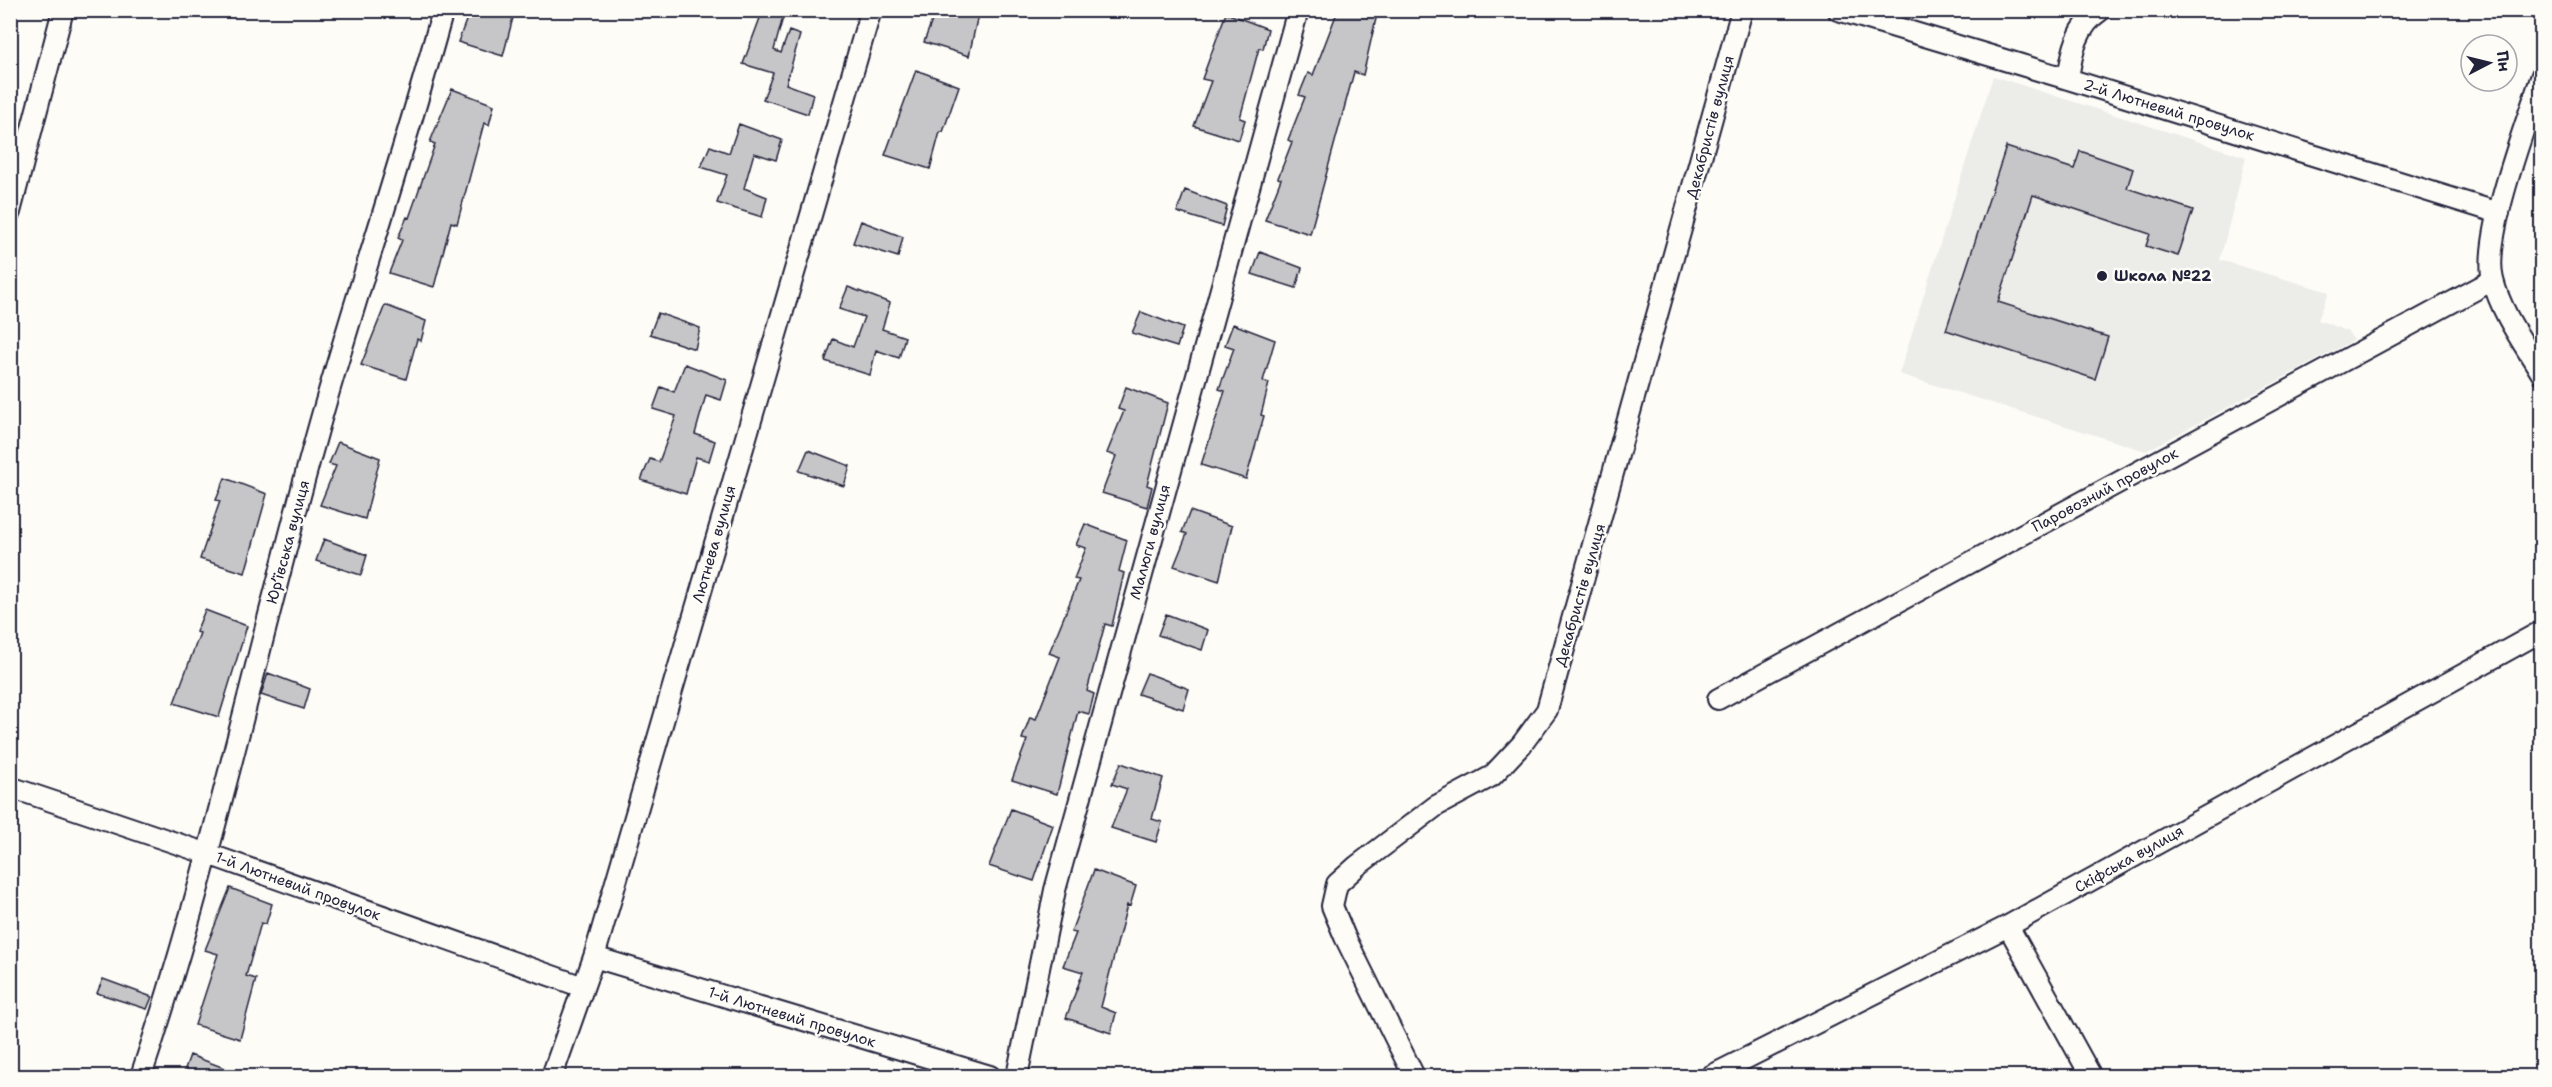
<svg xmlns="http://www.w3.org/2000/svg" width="2552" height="1087" font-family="'Shantell Sans',sans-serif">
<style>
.built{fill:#ecece9}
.building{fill:#c6c6c8;stroke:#22223b;stroke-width:1.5}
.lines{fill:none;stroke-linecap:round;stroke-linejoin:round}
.minor-casing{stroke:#22223b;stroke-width:24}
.minor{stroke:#fdfcf7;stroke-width:20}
.poi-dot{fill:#22223b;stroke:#fdfcf7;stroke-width:2}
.labels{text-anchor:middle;stroke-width:5;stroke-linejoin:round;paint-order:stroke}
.street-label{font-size:15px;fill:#22223b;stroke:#fdfcf7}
.poi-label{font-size:15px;font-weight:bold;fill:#22223b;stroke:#fdfcf7;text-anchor:start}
</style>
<rect width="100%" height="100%" fill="#fdfcf7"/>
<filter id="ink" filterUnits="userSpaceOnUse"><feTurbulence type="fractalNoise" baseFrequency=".0167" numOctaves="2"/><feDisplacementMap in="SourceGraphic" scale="12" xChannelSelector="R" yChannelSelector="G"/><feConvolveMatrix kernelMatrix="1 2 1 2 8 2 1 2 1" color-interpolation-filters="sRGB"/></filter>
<g filter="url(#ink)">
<!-- built -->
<path class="built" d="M 1993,76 L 2246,157 L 2220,260 L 2329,292 L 2318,320 L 2347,331 L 2354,340 L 2146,451 L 1899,374 Z"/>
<!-- building -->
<path class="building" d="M 470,10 L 515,10 L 503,56 L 458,42 Z
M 763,10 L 785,10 L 774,50 L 781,53 L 789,31 L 800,35 L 786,84 L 813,94 L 808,114 L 763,99 L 773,73 L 743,64 Z
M 936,10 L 979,10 L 969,56 L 924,42 Z
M 1338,10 L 1378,10 L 1363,75 L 1354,72 L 1310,234 L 1265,220 L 1281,179 L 1278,178 L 1292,142 L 1288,140 L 1305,97 L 1299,95 L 1308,73 L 1313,75 Z
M 1226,13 L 1268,29 L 1263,49 L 1259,48 L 1240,118 L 1245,120 L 1239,140 L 1194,126 L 1211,81 L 1202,79 Z
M 916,70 L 959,86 L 943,132 L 940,132 L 930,169 L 885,155 Z
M 452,89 L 494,105 L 489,125 L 484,123 L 457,224 L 451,222 L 434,287 L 389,273 L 402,240 L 398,238 L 407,217 L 409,218 L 435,144 L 430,142 Z
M 739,124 L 782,140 L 776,160 L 754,153 L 744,188 L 767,197 L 762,217 L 717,203 L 727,175 L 701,167 L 710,146 L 729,153 Z
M 2006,147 L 2074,169 L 2080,151 L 2133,169 L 2127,188 L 2193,210 L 2178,256 L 2146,246 L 2150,234 L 2033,195 L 1998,302 L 2108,337 L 2095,379 L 1946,330 Z
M 1185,190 L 1227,206 L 1222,226 L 1177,212 Z
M 861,221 L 903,237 L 898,257 L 853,243 Z
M 1260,252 L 1302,268 L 1296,288 L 1252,274 Z
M 848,287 L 890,303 L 882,329 L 905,337 L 899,358 L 876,350 L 870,375 L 825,361 L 833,339 L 853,347 L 864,317 L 839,309 Z
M 385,305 L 426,321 L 421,341 L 417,339 L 406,379 L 361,365 Z
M 1141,312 L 1183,328 L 1177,347 L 1132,333 Z
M 658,313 L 700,328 L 695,349 L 650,334 Z
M 1233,324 L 1275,340 L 1263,381 L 1269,383 L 1261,415 L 1264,416 L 1246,479 L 1201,465 L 1225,391 L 1219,389 L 1234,348 L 1225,345 Z
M 685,364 L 727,380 L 721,400 L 706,395 L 695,434 L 715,441 L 709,461 L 696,457 L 686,494 L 641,480 L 650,459 L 659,462 L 676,416 L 653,409 L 661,387 L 674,392 Z
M 1126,387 L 1168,403 L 1147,485 L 1152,487 L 1147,507 L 1102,493 L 1116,456 L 1107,453 L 1124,411 L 1118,409 Z
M 338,442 L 380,458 L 365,519 L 320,505 L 336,466 L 329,464 Z
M 808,450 L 850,466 L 844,486 L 799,471 Z
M 225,478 L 267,494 L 245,573 L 200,559 L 220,501 L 216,500 Z
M 1190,511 L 1232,526 L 1219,581 L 1174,566 L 1187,534 L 1182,532 Z
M 1085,524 L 1127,540 L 1119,571 L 1124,573 L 1112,626 L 1105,624 L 1087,691 L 1094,694 L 1089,714 L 1078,711 L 1057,794 L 1012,780 L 1027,740 L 1022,739 L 1030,717 L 1036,719 L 1060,657 L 1049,653 L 1079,580 L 1074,579 L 1086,548 L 1076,545 Z
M 324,539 L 367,555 L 361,575 L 316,561 Z
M 205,610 L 247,626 L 219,717 L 174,703 L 200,633 L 196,632 Z
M 1166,614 L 1208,630 L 1202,650 L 1158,635 Z
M 268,673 L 310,689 L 304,709 L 261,695 Z
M 1147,673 L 1189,689 L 1183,709 L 1138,694 Z
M 1121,763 L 1163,778 L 1152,819 L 1162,822 L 1156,842 L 1111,828 L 1127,789 L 1112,784 Z
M 1011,809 L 1053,825 L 1034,881 L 989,866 Z
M 1094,870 L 1136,886 L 1130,906 L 1127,905 L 1101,1007 L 1116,1013 L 1111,1033 L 1066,1018 L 1083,972 L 1063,966 L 1076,933 L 1071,932 Z
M 230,888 L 272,904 L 266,924 L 261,923 L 246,976 L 256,979 L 240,1039 L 195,1025 L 218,954 L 205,950 Z
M 103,979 L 152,997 L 147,1009 L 97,993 Z
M 190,1055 L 243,1075 L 243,1077 L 182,1077 Z"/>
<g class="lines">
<!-- minor casing -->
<g class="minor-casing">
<path id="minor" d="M 1838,10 L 2068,79 L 2499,213
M 2542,75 C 2527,122 2482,237 2493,280 C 2501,313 2525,345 2542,374
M 2068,79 C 2072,51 2077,26 2101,10
M 10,212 L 63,10
M 1718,699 L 2493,280
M 10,787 L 208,854 L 583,987
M 2008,926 L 2091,1076
M 594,957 L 990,1076
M 141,1076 C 215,856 261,628 325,405 C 363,273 407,143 443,10
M 552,1076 L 594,957 L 871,10
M 1017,1076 L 1055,890 L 1298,10
M 1414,1076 L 1345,937 L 1332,906 L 1337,884 L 1357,866 L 1436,806 L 1492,776 L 1522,744 L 1547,710 L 1742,10
M 1711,1076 L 2008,926 L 2542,631"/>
</g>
<!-- minor -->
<use href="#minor" class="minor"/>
</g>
</g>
<!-- markers -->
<circle class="poi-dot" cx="2102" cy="276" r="6"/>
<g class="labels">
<!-- street labels -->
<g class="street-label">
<text transform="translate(2169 110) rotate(17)" y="5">2-й Лютневий провулок</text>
<text transform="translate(1710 127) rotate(-75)" y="5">Декабристів вулиця</text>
<text transform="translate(2105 490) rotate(-28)" y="5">Паровозний провулок</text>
<text transform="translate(288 542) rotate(-75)" y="5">Юр’ївська вулиця</text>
<text transform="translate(1150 542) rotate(-75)" y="5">Малюги вулиця</text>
<text transform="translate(714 544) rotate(-74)" y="5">Лютнева вулиця</text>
<text transform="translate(1580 595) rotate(-74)" y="5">Декабристів вулиця</text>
<text transform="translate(2129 859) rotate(-29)" y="5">Скіфська вулиця</text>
<text transform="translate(298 886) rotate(20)" y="5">1-й Лютневий провулок</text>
<text transform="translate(792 1017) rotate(17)" y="5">1-й Лютневий провулок</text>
</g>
<!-- poi labels -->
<g class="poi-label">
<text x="2114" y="281">Школа №22</text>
</g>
</g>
<!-- margin -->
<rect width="2552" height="1087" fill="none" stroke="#fdfcf7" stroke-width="36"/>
<rect x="18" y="18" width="2516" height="1051" fill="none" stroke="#22223b" stroke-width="2" filter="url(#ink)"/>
<!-- north arrow -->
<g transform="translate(2489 63) rotate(83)"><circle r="28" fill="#fdfcf7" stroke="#a5a5ac" stroke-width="1.5"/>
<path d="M0-4.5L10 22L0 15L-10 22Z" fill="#22223b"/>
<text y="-9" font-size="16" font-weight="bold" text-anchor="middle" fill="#22223b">Пн</text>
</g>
</svg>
